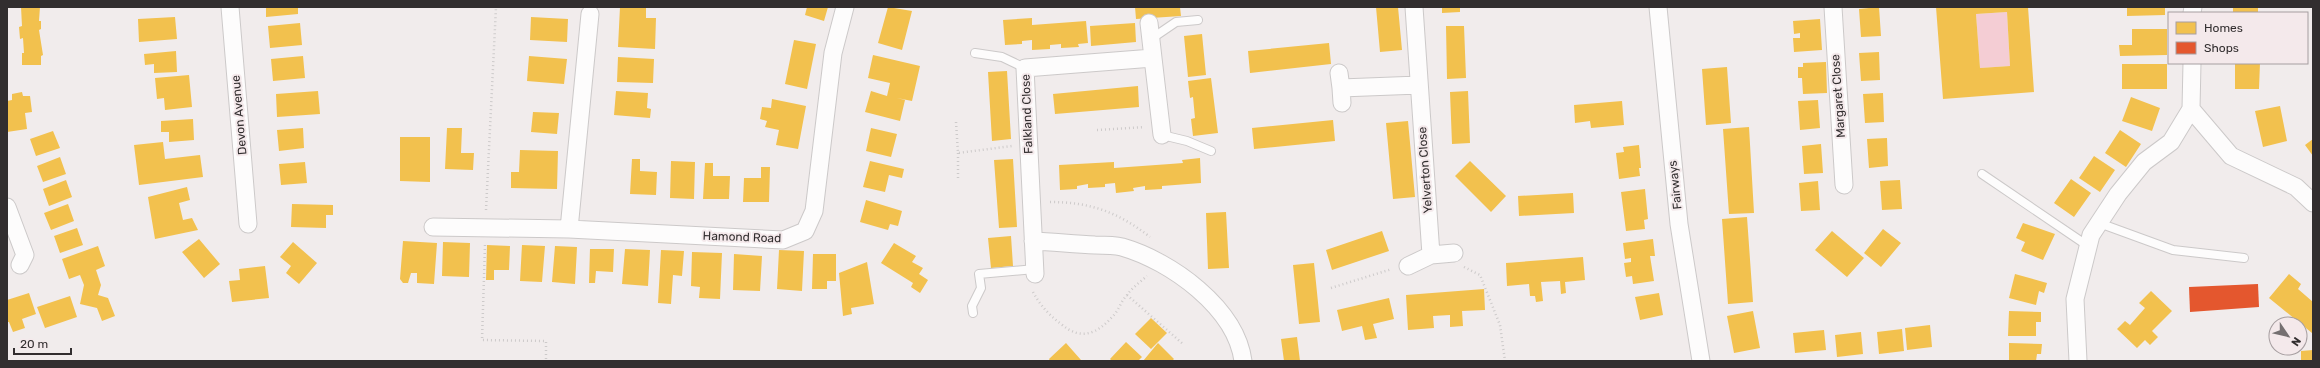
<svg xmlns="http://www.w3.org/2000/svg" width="2320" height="368" font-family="Rubik,sans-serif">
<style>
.green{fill:#f4cdd4}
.homes{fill:#f2c14e;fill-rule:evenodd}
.shops{fill:#e4572e}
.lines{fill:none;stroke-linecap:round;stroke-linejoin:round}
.service-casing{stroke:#ccc9c9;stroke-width:10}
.minor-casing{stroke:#ccc9c9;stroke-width:19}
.path{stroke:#cdcaca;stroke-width:2.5;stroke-dasharray:1 3;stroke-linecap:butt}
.service{stroke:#fdfcfc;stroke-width:8}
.minor{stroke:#fdfcfc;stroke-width:17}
.labels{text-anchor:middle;stroke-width:4;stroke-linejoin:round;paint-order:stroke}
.street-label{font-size:12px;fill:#322e2f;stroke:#f4e9eb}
</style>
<rect width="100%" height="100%" fill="#f1ecec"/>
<!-- green -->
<path class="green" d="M 2007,12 L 2010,66 L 1980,68 L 1976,14 Z"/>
<!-- homes -->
<path class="homes" d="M 21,7 L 40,7 L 39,21 L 41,21 L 41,29 L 39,30 L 43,55 L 41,56 L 41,65 L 22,65 L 22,53 L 24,53 L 23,38 L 20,39 L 19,27 L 22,26 Z
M 266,7 L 298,7 L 298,14 L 266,17 Z
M 620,7 L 646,7 L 646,18 L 656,18 L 655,49 L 618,47 Z
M 807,7 L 828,7 L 824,21 L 805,15 Z
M 888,7 L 912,11 L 902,50 L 878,43 Z
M 1135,7 L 1180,7 L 1181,16 L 1136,19 Z
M 1376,7 L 1398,7 L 1402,50 L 1380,52 Z
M 1442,7 L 1460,7 L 1460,12 L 1442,13 Z
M 1879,7 L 1881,36 L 1861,37 L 1859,9 Z
M 1936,7 L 2028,7 L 2034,92 L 1943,99 ZM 2007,12 L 2010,66 L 1980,68 L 1976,14 Z
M 2127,7 L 2165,7 L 2165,15 L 2127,16 Z
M 2233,7 L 2258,7 L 2258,13 L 2233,13 Z
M 175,17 L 177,39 L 139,42 L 138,19 Z
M 531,17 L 568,19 L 567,42 L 530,40 Z
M 1032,18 L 1032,25 L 1086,21 L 1088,43 L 1078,44 L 1079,47 L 1061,48 L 1061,44 L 1050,45 L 1050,49 L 1032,50 L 1032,40 L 1022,41 L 1022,44 L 1005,45 L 1003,20 Z
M 1820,19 L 1822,50 L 1794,52 L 1793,38 L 1800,38 L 1800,33 L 1794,34 L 1793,21 Z
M 300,23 L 302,45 L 270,48 L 268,26 Z
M 1135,23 L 1136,42 L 1091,46 L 1090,26 Z
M 1446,26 L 1464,26 L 1466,78 L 1447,79 Z
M 2132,29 L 2167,29 L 2167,55 L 2120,56 L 2119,45 L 2132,45 Z
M 1202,34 L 1206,75 L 1188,77 L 1184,36 Z
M 794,40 L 816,44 L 807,89 L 785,84 Z
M 1329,43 L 1331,64 L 1250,73 L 1248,51 Z
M 176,51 L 177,72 L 154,73 L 154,64 L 145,65 L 144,54 Z
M 1879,52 L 1880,80 L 1861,81 L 1859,53 Z
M 873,55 L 920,66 L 912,101 L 897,98 L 905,100 L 900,121 L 865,112 L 871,91 L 887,96 L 890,83 L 868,78 Z
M 303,56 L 305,78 L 273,81 L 271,59 Z
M 529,56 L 567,59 L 564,84 L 527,81 Z
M 618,57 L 654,59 L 653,83 L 617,82 Z
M 1826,62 L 1827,93 L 1803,94 L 1802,78 L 1798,78 L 1798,67 L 1803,67 L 1803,63 Z
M 2235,63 L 2260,63 L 2259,89 L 2235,89 Z
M 2122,64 L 2167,64 L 2167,89 L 2122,89 Z
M 1727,67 L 1731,123 L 1706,125 L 1702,69 Z
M 1007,71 L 1011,139 L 992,141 L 988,72 Z
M 189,75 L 192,107 L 165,110 L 164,98 L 157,99 L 155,78 Z
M 1211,78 L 1218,133 L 1193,136 L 1191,119 L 1195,118 L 1193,97 L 1190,98 L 1188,81 Z
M 1138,86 L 1139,107 L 1055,114 L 1053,94 Z
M 318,91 L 320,114 L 277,117 L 276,94 Z
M 616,91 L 648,93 L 647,108 L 651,109 L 650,118 L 614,115 Z
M 1468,91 L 1470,143 L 1452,144 L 1450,92 Z
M 22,92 L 23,96 L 30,96 L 32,112 L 25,113 L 27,129 L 7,132 L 7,101 L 12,100 L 12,94 Z
M 1883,93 L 1884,122 L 1865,123 L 1863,94 Z
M 2131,97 L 2160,108 L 2152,131 L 2122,121 Z
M 772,99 L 806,106 L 798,149 L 776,145 L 779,130 L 765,127 L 767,121 L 760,119 L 762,107 L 771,108 Z
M 1818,100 L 1820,128 L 1800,130 L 1798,101 Z
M 1622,101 L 1624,125 L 1591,128 L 1590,121 L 1575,123 L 1574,105 Z
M 2280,106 L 2287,141 L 2263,147 L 2255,111 Z
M 533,112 L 559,113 L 557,134 L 531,132 Z
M 193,119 L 194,140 L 169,142 L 169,132 L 161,132 L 161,121 Z
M 1333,120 L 1335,141 L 1254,149 L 1252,128 Z
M 1408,121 L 1415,197 L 1393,199 L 1386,123 Z
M 1749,127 L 1754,213 L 1729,214 L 1723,129 Z
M 303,128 L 304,148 L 279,151 L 277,130 Z
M 447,128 L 462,128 L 461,153 L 474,153 L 473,170 L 445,169 Z
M 871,128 L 897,134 L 891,157 L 866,151 Z
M 2120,130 L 2141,144 L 2126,167 L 2105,153 Z
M 53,131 L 60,148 L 36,156 L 30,139 Z
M 400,137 L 430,137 L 430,182 L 400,181 Z
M 1887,138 L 1888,166 L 1869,168 L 1867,139 Z
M 2313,139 L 2313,156 L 2305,145 Z
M 163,142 L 165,159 L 200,155 L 203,177 L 139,185 L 134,145 Z
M 1821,144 L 1823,173 L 1804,174 L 1802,146 Z
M 1639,145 L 1641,168 L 1639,168 L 1640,176 L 1619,179 L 1616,153 L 1624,152 L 1623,147 Z
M 520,150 L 558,151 L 557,189 L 511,188 L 511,172 L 519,172 Z
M 2094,156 L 2115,170 L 2100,192 L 2079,178 Z
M 60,157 L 66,174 L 43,182 L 37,166 Z
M 1200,158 L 1201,183 L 1162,186 L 1162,189 L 1145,190 L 1145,186 L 1133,188 L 1134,191 L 1116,193 L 1115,183 L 1105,184 L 1105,187 L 1088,188 L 1088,184 L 1077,186 L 1077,189 L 1060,190 L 1059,165 L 1114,162 L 1114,168 L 1170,164 L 1183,163 L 1182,160 Z
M 632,159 L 640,159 L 640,171 L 657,172 L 656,195 L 630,194 Z
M 1013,159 L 1017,227 L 999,228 L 994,160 Z
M 671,161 L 695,162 L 694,199 L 670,198 Z
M 870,161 L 904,169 L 902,178 L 889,175 L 885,192 L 863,187 Z
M 1470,161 L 1506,196 L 1491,212 L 1455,176 Z
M 305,162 L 307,183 L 281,185 L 279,164 Z
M 705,163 L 713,163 L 713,176 L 730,176 L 729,199 L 703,199 Z
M 761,167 L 770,167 L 769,202 L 743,202 L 744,178 L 761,178 Z
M 2071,179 L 2091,193 L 2074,217 L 2054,203 Z
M 66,180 L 72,197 L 49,206 L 43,189 Z
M 1900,180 L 1902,209 L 1882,210 L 1880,181 Z
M 1818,181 L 1820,210 L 1801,211 L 1799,183 Z
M 187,187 L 190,200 L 179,203 L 183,220 L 192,218 L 198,230 L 155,239 L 148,197 Z
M 1645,189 L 1648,219 L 1644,220 L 1645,229 L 1626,231 L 1621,192 Z
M 1573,193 L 1574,213 L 1519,216 L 1518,196 Z
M 866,200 L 902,211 L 898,226 L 890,224 L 888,230 L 860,222 Z
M 68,204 L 74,221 L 51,230 L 44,213 Z
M 292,204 L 333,205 L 333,215 L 326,215 L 326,228 L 291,227 Z
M 1226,212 L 1229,268 L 1208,269 L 1206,213 Z
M 1747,217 L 1753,302 L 1728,304 L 1722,219 Z
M 2023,223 L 2055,234 L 2043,260 L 2021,251 L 2025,242 L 2016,238 Z
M 77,228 L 83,245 L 60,253 L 54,236 Z
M 1883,229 L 1901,243 L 1881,267 L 1864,253 Z
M 1382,231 L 1389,251 L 1332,270 L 1326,250 Z
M 1832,231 L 1864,258 L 1847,277 L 1815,250 Z
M 1011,236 L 1013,266 L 991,268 L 988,238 Z
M 199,239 L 220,264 L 204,278 L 182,252 Z
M 1653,239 L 1655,256 L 1650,256 L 1654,281 L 1633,284 L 1632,276 L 1626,277 L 1624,263 L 1631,262 L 1631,258 L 1625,259 L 1623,243 Z
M 403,241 L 437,243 L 434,284 L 417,283 L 417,273 L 411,273 L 408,283 L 403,283 L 400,279 Z
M 293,242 L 317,263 L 299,284 L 286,273 L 291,266 L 280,257 Z
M 443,242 L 470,243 L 469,277 L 442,276 Z
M 894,243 L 916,256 L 912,262 L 923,268 L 919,274 L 928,280 L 920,293 L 911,287 L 913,283 L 881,263 Z
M 487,245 L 510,246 L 509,270 L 494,270 L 494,280 L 486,280 Z
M 522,245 L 545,246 L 542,282 L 520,281 Z
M 98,246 L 105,266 L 96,270 L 101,285 L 98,295 L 108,298 L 115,316 L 102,321 L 97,308 L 80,304 L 84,285 L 80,275 L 69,279 L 62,259 Z
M 555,246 L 577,247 L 575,284 L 552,282 Z
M 590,249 L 614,249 L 613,272 L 596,271 L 595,283 L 589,283 Z
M 625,249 L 650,250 L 648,286 L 622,284 Z
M 661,250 L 684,251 L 682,276 L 673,275 L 671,304 L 658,303 Z
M 779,250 L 804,251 L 802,291 L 777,289 Z
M 692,252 L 722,253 L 720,299 L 699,298 L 700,287 L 691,286 Z
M 734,254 L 762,256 L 760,291 L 733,290 Z
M 813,254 L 836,254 L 836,281 L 827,281 L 827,289 L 812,289 Z
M 1583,257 L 1585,280 L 1565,282 L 1566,293 L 1561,294 L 1560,281 L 1541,282 L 1543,301 L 1536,302 L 1535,296 L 1530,296 L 1529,284 L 1507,286 L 1506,263 Z
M 867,262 L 874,304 L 851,308 L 852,314 L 843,316 L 839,273 Z
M 1314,263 L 1320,322 L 1299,324 L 1293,265 Z
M 265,266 L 269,298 L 232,302 L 229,281 L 240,280 L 239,269 Z
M 2015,274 L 2047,283 L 2044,293 L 2039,291 L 2036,305 L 2009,298 Z
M 2289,274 L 2301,284 L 2298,289 L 2313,302 L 2312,333 L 2269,298 Z
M 1484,289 L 1485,310 L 1462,311 L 1463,326 L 1450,327 L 1450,315 L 1433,316 L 1434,328 L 1408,330 L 1406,295 Z
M 2151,291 L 2172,311 L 2152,331 L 2158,337 L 2150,345 L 2145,340 L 2137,348 L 2117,329 L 2125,321 L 2130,325 L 2145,308 L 2139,303 Z
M 29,293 L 36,314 L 22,319 L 25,328 L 13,332 L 9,322 L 7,322 L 7,300 Z
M 1659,293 L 1663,315 L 1640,320 L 1635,297 Z
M 70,296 L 77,317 L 45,328 L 37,307 Z
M 1389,298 L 1394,319 L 1373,324 L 1377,338 L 1365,340 L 1362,326 L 1342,331 L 1337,310 Z
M 1753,311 L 1760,348 L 1734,353 L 1727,316 Z
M 2009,311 L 2041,312 L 2041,322 L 2036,322 L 2036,336 L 2008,336 Z
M 1151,318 L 1167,333 L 1151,349 L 1135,334 Z
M 1930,325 L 1932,347 L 1907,350 L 1905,328 Z
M 1902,329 L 1904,351 L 1879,354 L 1877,332 Z
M 1824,330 L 1826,350 L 1795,353 L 1793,333 Z
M 1861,332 L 1863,354 L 1837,357 L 1835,335 Z
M 1297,337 L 1300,361 L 1284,361 L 1281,339 Z
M 1126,342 L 1142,357 L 1138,361 L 1112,361 L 1110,359 Z
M 1066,343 L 1081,360 L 1050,361 L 1049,359 Z
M 1158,343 L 1174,359 L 1172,361 L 1143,361 Z
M 2009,343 L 2042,344 L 2041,354 L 2037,354 L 2036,361 L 2009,361 Z
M 2313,350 L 2313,361 L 2301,361 L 2301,351 Z"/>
<!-- shops -->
<path class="shops" d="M 2258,284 L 2259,307 L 2190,312 L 2189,287 Z"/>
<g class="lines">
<!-- service casing -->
<g class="service-casing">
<path id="service" d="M 1151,39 L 1176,22 L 1198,20
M 975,53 L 1002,57 L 1025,68
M 1162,135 L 1187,141 L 1211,151
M 1982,174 L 2088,246
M 2099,223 L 2173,250 L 2244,258
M 973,313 L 972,306 L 981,288 L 979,274 L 1035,269"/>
</g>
<!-- minor casing -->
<g class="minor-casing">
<path id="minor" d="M 230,7 L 248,224
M 1658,7 L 1679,224 L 1701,361
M 1833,7 L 1844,185
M 2192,13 L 2193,7
M 1149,23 L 1153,58
M 1339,73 L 1341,88
M 1342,103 L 1341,88 L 1419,85
M 2191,109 L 2231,156 L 2296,187 L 2313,203
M 7,207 L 25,255 L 20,265
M 433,227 L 569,229 L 783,240 L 805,231 L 814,211 L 833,53 L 845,7
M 569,229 L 590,14
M 1033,241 C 1054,242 1074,244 1095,245 C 1103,245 1114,245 1122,247 C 1171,261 1236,308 1243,361
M 1431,255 L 1454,253
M 1408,266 L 1431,255 L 1414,7
M 1035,274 L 1025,68 L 1153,58 L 1162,135
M 2078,361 L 2075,299 L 2091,235 L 2118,194 L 2144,162 L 2171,142 L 2191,109 L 2192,63"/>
</g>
<!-- path -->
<path class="path" d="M 956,122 L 958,153 L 1012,146
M 1097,130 L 1144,127
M 958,153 L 958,181
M 1050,202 C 1090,202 1118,212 1150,237
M 486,210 L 496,7
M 485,245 L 482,340 L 546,341 L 546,361
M 1464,267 L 1480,275 L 1500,325 L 1505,361
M 1331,288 L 1392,269
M 1033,292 C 1040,305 1049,315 1061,324 C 1081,341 1097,334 1113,316 C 1119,310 1121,301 1127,295 C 1132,288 1140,282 1147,276
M 1127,295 L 1183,344"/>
<!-- service -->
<use href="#service" class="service"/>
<!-- minor -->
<use href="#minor" class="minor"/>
</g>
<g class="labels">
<!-- street labels -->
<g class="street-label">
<text transform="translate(1838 96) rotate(-94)" y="4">Margaret Close</text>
<text transform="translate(1027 114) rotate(-92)" y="4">Falkland Close</text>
<text transform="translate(239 115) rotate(-95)" y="4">Devon Avenue</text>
<text transform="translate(1425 170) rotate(-94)" y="4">Yelverton Close</text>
<text transform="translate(1675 185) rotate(-96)" y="4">Fairways</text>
<text transform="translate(742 237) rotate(2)" y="4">Hamond Road</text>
</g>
</g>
<!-- border -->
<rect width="2320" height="368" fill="none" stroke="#322e2f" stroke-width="16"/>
<!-- legend -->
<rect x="2168" y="12" width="140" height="52" fill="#f4e9eb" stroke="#a69ea0"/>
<rect x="2176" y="22" width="20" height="12" fill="#f2c14e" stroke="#a69ea0"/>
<text x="2204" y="32" font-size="12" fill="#322e2f">Homes</text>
<rect x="2176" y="42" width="20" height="12" fill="#e4572e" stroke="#a69ea0"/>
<text x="2204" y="52" font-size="12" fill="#322e2f">Shops</text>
<!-- north arrow -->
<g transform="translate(2288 336) rotate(125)"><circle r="19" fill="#f4e9eb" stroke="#a69ea0"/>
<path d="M0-3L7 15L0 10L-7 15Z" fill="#757071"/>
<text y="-6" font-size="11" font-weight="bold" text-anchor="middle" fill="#322e2f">N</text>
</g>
<!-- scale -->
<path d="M14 348v6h57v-6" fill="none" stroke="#322e2f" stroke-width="2"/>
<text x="20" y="348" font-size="12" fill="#322e2f" stroke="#f4e9eb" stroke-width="3" paint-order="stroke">20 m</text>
</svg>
